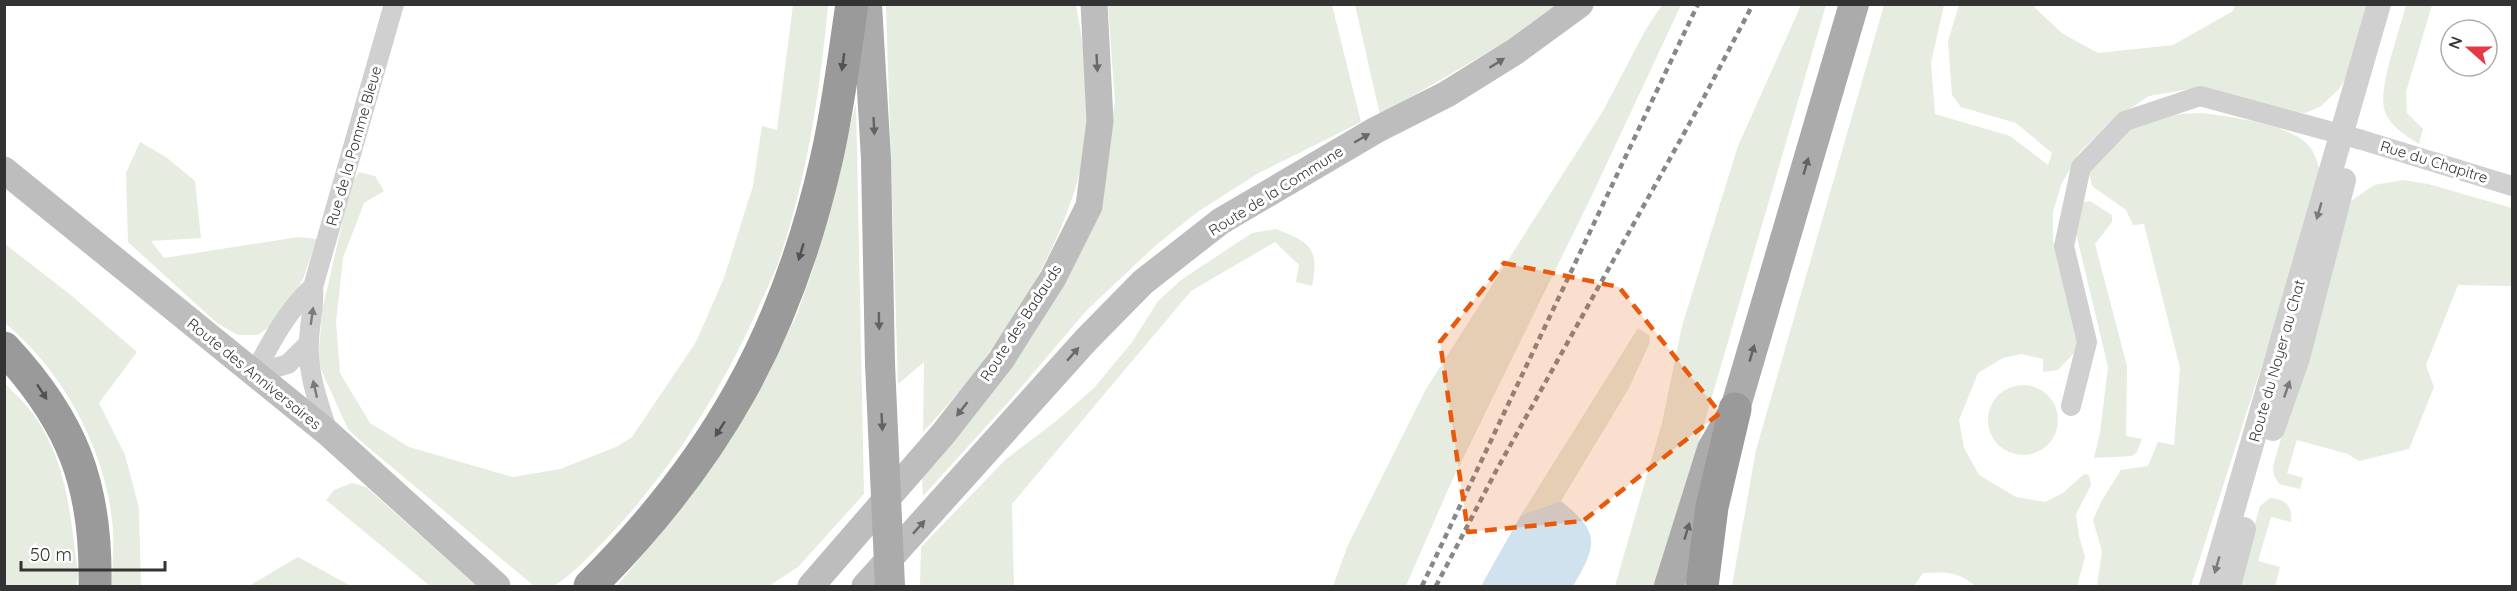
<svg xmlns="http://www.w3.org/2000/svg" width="2517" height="591" font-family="Quicksand,sans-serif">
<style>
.green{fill:#e6ecdf}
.water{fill:#cfe2ee}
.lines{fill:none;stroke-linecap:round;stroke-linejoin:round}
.minor{stroke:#d0d0d0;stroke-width:20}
.tertiary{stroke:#d0d0d0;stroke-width:24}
.secondary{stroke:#bdbdbd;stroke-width:27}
.primary{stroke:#ababab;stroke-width:30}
.motorway{stroke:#9a9a9a;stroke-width:33}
.rail{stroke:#888;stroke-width:4.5;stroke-dasharray:6 4.5;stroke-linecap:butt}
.primary-bridge{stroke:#ababab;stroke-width:30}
.oneway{fill:#525252}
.oneway2{fill:#6a6a6a}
.oneway3{fill:#636363}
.oneway4{fill:#7a7a7a}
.marked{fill:#e8590c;fill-opacity:0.2;stroke:#e8590c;stroke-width:4.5;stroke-dasharray:12 8;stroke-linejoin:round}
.labels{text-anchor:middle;stroke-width:6;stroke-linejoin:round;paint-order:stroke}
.street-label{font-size:15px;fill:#333;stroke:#fff}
</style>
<rect width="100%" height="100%" fill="#fff"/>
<!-- green -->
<path class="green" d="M 793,5 L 828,5 C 820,91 807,180 778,263 C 772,280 763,296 756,313 C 721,390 678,459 622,522 C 610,535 566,583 552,586 C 547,588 539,586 534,586 L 363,443 L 348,429 L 318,363 L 322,311 L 351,185 L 359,172 L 375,176 L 384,191 L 364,203 L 343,258 L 336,322 L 340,373 L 370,423 L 409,447 L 513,477 L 560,469 L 616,447 L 632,437 L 696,342 L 724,278 L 753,186 L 762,126 L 777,130 Z
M 886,5 L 1076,5 C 1082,39 1089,74 1089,109 C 1086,224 1000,351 923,432 L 924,362 L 898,384 Z
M 1108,5 L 1332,5 L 1361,122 L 1257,174 L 1196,213 L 1155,246 L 1086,311 L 1012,398 L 923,496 L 922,477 L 1032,337 L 1063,284 L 1097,217 L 1115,103 Z
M 1355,5 L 1558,5 L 1521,33 L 1380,115 Z
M 1662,5 L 1681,5 L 1593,193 L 1450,485 L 1406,586 L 1333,586 L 1348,545 L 1426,389 L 1603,111 L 1646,29 Z
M 1801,5 L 1826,5 L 1665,558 L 1656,586 L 1615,586 L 1662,423 L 1682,326 L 1738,146 Z
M 1884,5 L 1944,5 L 1931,63 L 1935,114 L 2010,136 L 2048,165 L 2052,153 L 2016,123 L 1961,107 L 1952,95 L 1948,41 L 1959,5 L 2032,5 L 2063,34 L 2098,53 L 2173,45 L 2233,11 L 2235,5 L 2369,5 L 2349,73 L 2339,89 L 2320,107 L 2305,113 L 2274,110 L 2196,88 L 2149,96 L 2110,122 L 2079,153 L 2061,185 L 2053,212 L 2053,241 L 2080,337 L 2076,351 L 2058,370 L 2043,372 L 2043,359 L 2021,354 L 2003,358 L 1978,373 L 1959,420 L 1964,448 L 1979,475 L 2016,497 L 2045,502 L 2063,493 L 2084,474 L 2089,475 L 2091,485 L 2076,514 L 2079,536 L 2085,557 L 2077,586 L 1975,586 C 1959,571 1944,572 1923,573 L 1914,586 L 1732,586 L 1756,450 Z
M 2406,5 L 2432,5 L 2406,92 L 2407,113 L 2423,129 L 2419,144 C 2406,136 2387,124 2384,108 C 2379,85 2400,30 2406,5 Z
M 856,103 L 864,494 L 798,567 L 769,586 L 617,586 L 683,505 L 742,417 L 796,317 L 812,272 Z
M 2202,113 C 2231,117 2296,124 2312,150 C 2317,158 2319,169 2322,177 L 2191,586 L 2097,586 L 2102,552 L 2093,520 L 2102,500 L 2121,470 L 2148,466 L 2158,442 L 2174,445 L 2180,368 L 2144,224 L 2133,225 L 2126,210 L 2092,186 L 2089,172 C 2099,160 2109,145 2121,136 C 2146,117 2172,114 2202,113 Z
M 140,142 L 166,157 L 195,181 L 201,238 L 151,241 L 164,258 L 298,237 L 317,239 L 303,279 L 279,320 L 258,335 L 238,335 L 217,323 L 128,242 L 126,173 Z
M 2403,180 L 2428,184 L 2512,208 L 2512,286 L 2458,285 L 2426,365 L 2434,387 L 2409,449 L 2359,461 L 2348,454 L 2297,440 L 2287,473 L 2303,478 L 2300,489 L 2279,484 L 2274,475 L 2273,466 L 2351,201 L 2374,185 Z
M 2090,201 L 2112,215 L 2112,222 L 2095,244 L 2127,366 L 2126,436 L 2142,439 L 2137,452 L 2132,456 L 2094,458 L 2100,433 L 2108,367 L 2075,229 L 2077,213 L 2084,202 Z
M 1276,229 C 1309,242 1320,247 1312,286 L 1296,282 L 1299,265 L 1275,242 L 1191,291 L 1012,504 L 1014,586 L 920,586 L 921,547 L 1006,459 L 1055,422 L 1094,388 L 1132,342 L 1158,301 L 1181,280 L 1252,233 Z
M 5,244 L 72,296 L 137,352 L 99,403 L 125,455 L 139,508 L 141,586 L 112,586 C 112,568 114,549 113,531 C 108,453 64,372 5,323 Z
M 1638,328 L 1649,335 L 1650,342 L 1629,388 L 1561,501 L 1521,515 Z
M 4,383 C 13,392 22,400 30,410 C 67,457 71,518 78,575 L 76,586 L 5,586 Z
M1988 420a35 35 0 1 1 70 0a35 35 0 1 1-70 0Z
M 352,483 L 366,487 L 477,586 L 430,586 L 326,500 L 334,490 Z
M 2270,498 C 2285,499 2293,506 2291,522 L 2271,517 L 2258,561 L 2280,567 L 2275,586 L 2241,586 L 2243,566 L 2260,506 Z
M 298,557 L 351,586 L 249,586 Z"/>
<!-- water -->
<path class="water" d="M 1561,501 C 1601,533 1597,545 1573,586 L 1481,586 L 1521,515 Z"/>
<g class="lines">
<!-- minor -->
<path class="minor" d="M 254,374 C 270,344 287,310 313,287
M 254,374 L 288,364 L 308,344
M 2071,406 L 2087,342 L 2064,246 L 2081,167 L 2125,121 L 2200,96 L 2362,140 L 2512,186
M 328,433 C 319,404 307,373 309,343 C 309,323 315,306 313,287 L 394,4"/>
<!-- tertiary -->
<path class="tertiary" d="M 2273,429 L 2298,358 L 2344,180
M 2211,586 L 2379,4
M 2229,586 L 2244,529"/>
<!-- secondary -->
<path class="secondary" d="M 4,170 L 328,433 L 497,586
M 811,586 L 943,434 L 1001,360 L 1053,278 L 1089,206 L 1100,121 L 1094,4
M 865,586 L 1086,340 L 1143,282 L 1221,221 L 1376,130 L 1447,94 L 1516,51 L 1580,4"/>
<!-- primary -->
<path class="primary" d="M 867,4 L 876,159 L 880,364
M 1669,586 L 1712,449 L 1735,409 L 1854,4"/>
<!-- motorway -->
<path class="motorway" d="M 4,348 C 73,422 97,486 95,586
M 590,586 C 716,460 786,335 826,161 C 838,110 844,57 852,4
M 1702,586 L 1712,507 L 1735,409"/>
<!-- rail -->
<path class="rail" d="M 1422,586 L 1698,4
M 1436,586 L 1496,471 L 1702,101 L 1753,4"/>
<!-- primary-bridge -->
<path class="primary-bridge" d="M 880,364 L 890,586"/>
</g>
<!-- one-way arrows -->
<defs><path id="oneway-solid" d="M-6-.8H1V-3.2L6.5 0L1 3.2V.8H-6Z" transform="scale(1.5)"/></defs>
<g class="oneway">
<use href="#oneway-solid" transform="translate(843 62) rotate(98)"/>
<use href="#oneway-solid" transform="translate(801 252) rotate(107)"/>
<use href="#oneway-solid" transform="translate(42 392) rotate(57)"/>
<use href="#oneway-solid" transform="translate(720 429) rotate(123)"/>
</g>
<g class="oneway2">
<use href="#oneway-solid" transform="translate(1097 63) rotate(87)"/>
<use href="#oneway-solid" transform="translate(1497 63) rotate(-32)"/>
<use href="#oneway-solid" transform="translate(1362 138) rotate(-30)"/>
<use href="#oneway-solid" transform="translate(1073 354) rotate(-49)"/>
<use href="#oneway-solid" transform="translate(962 409) rotate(128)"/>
<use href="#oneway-solid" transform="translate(919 527) rotate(-48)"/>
</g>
<g class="oneway3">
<use href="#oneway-solid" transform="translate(874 126) rotate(87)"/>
<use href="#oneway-solid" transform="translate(1806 166) rotate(-74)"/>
<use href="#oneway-solid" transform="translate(879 321) rotate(89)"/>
<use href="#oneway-solid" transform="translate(1752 353) rotate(-74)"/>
<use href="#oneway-solid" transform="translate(882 422) rotate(87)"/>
<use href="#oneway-solid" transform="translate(1687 531) rotate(-73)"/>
</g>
<g class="oneway4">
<use href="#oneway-solid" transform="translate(2319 211) rotate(106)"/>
<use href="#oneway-solid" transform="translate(312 316) rotate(-82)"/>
<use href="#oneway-solid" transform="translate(315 389) rotate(-103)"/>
<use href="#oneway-solid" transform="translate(2287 389) rotate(-71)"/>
<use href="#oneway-solid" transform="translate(2217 565) rotate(106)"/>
</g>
<!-- marked area -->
<path class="marked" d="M 1504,263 L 1619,287 L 1720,413 L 1583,521 L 1468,532 L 1440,342 Z"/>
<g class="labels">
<!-- street labels -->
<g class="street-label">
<text transform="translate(354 146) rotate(-74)" y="5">Rue de la Pomme Bleue</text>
<text transform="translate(2434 162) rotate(17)" y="5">Rue du Chapitre</text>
<text transform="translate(1276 191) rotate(-32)" y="5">Route de la Commune</text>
<text transform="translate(1021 323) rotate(-57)" y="5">Route des Badauds</text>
<text transform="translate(2277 361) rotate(-74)" y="5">Route du Noyer au Chat</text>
<text transform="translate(254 374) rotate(39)" y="5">Route des Anniversaires</text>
</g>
</g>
<!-- border -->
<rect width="2517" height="591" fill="none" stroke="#333333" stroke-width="12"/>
<!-- north arrow -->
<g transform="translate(2469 48) rotate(291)"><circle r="28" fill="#ffffff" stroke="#adadad" stroke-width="1.5"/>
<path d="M0-4.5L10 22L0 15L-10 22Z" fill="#e63946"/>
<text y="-9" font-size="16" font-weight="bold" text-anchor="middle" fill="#333333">N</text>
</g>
<!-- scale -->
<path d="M21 561v9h144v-9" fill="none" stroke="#333333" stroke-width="3"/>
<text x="30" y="561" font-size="18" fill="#333333" stroke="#ffffff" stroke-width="4.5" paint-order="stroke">50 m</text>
</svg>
